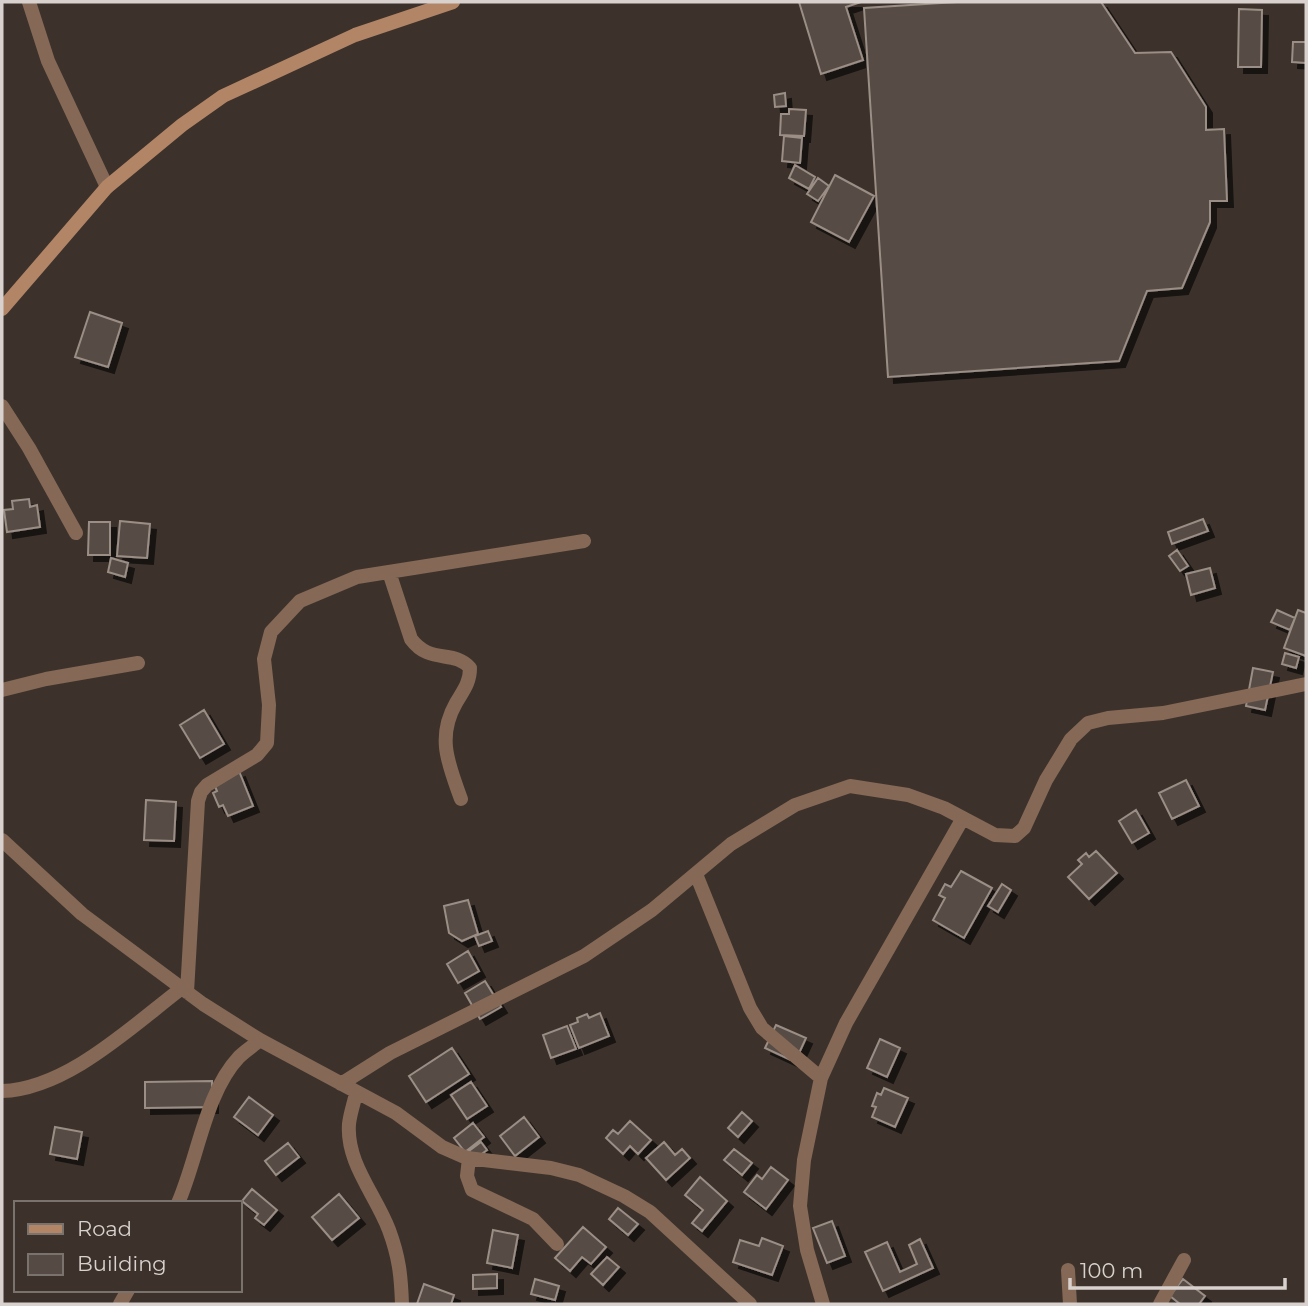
<svg xmlns="http://www.w3.org/2000/svg" width="1308" height="1306" font-family="Montserrat,sans-serif">
<style>
.building{fill:#564b44;stroke:#9a8e86;stroke-width:2;filter:url(#shadow)}
.lines{fill:none;stroke-linecap:round;stroke-linejoin:round}
.street{stroke:#856856;stroke-width:14}
.secondary{stroke:#b38567;stroke-width:14}
</style>
<defs>
<filter id="shadow"><feDropShadow dx="6" dy="6" stdDeviation="0" flood-color="#0009"/></filter>
</defs>
<rect width="100%" height="100%" fill="#3c322b"/>
<!-- building -->
<path class="building" d="M 799,2 L 861,2 L 846,7 L 863,60 L 821,74 Z
M 957,2 L 1101,2 L 1135,53 L 1171,52 L 1206,107 L 1206,130 L 1224,129 L 1227,201 L 1210,201 L 1210,222 L 1182,288 L 1147,291 L 1119,361 L 888,377 L 864,8 Z
M 1239,9 L 1262,10 L 1261,67 L 1238,67 Z
M 1306,33 L 1306,63 L 1292,62 L 1293,42 L 1306,42 Z
M 785,93 L 786,106 L 775,107 L 774,95 Z
M 789,109 L 806,110 L 804,136 L 780,135 L 781,114 L 789,114 Z
M 784,136 L 802,138 L 800,163 L 782,161 Z
M 795,165 L 815,177 L 809,189 L 789,178 Z
M 835,175 L 874,196 L 849,242 L 811,222 Z
M 818,178 L 829,186 L 818,201 L 807,194 Z
M 90,312 L 122,323 L 108,367 L 75,357 Z
M 29,499 L 30,507 L 37,505 L 40,527 L 7,532 L 4,510 L 13,509 L 12,501 Z
M 1203,519 L 1208,531 L 1172,544 L 1168,532 Z
M 120,521 L 150,524 L 147,558 L 117,556 Z
M 89,522 L 110,522 L 110,555 L 88,555 Z
M 1177,550 L 1188,566 L 1180,571 L 1169,556 Z
M 111,558 L 128,563 L 125,577 L 108,572 Z
M 1210,568 L 1215,588 L 1191,595 L 1186,574 Z
M 1277,610 L 1295,618 L 1290,630 L 1271,622 Z
M 1298,610 L 1306,613 L 1306,656 L 1284,648 Z
M 1285,653 L 1299,657 L 1296,668 L 1282,664 Z
M 1253,668 L 1273,672 L 1265,710 L 1246,706 Z
M 204,710 L 224,744 L 200,758 L 180,725 Z
M 239,771 L 253,806 L 228,816 L 223,805 L 219,807 L 213,793 L 217,791 L 213,782 Z
M 1186,780 L 1199,806 L 1172,819 L 1159,793 Z
M 146,800 L 176,802 L 174,841 L 144,840 Z
M 1136,810 L 1149,833 L 1132,843 L 1119,821 Z
M 1096,851 L 1117,873 L 1089,899 L 1068,877 L 1082,864 L 1078,860 L 1086,853 L 1089,857 Z
M 961,871 L 992,888 L 964,938 L 933,920 L 945,898 L 939,895 L 945,884 L 951,887 Z
M 1002,884 L 1011,890 L 998,912 L 988,906 Z
M 468,900 L 478,934 L 462,941 L 449,933 L 444,906 Z
M 488,931 L 492,941 L 479,946 L 475,936 Z
M 468,951 L 479,971 L 458,983 L 447,964 Z
M 485,981 L 501,1007 L 480,1019 L 465,993 Z
M 600,1013 L 609,1036 L 579,1048 L 570,1025 L 578,1022 L 577,1018 L 587,1014 L 589,1018 Z
M 776,1025 L 806,1038 L 795,1062 L 765,1048 Z
M 567,1026 L 576,1049 L 551,1058 L 543,1035 Z
M 880,1039 L 900,1048 L 887,1077 L 867,1068 Z
M 452,1048 L 469,1074 L 426,1102 L 409,1076 Z
M 212,1081 L 212,1107 L 145,1108 L 145,1082 Z
M 471,1082 L 487,1106 L 467,1119 L 451,1095 Z
M 884,1088 L 908,1098 L 895,1127 L 872,1117 L 876,1107 L 872,1106 L 877,1093 L 881,1095 Z
M 249,1097 L 273,1115 L 258,1135 L 234,1117 Z
M 742,1112 L 752,1121 L 738,1137 L 728,1128 Z
M 524,1117 L 539,1137 L 515,1156 L 500,1136 Z
M 630,1121 L 651,1140 L 638,1154 L 630,1146 L 623,1154 L 606,1138 L 613,1130 L 618,1134 Z
M 473,1123 L 484,1137 L 465,1152 L 454,1138 Z
M 55,1127 L 82,1132 L 77,1159 L 50,1154 Z
M 481,1142 L 487,1150 L 475,1159 L 469,1151 Z
M 664,1142 L 675,1155 L 682,1149 L 690,1158 L 666,1180 L 646,1158 Z
M 288,1143 L 299,1157 L 276,1175 L 265,1161 Z
M 734,1149 L 752,1163 L 742,1175 L 724,1160 Z
M 771,1167 L 788,1180 L 766,1209 L 744,1192 L 757,1175 L 762,1179 Z
M 700,1177 L 727,1201 L 702,1231 L 692,1223 L 703,1210 L 685,1195 Z
M 252,1189 L 277,1210 L 264,1225 L 255,1218 L 258,1214 L 242,1201 Z
M 339,1194 L 359,1218 L 332,1240 L 312,1217 Z
M 618,1208 L 638,1224 L 628,1235 L 609,1219 Z
M 832,1221 L 845,1256 L 827,1263 L 813,1228 Z
M 583,1227 L 606,1247 L 591,1264 L 582,1257 L 570,1271 L 555,1258 Z
M 493,1230 L 518,1235 L 512,1268 L 487,1263 Z
M 762,1238 L 783,1246 L 772,1275 L 733,1262 L 740,1240 L 759,1246 Z
M 920,1239 L 933,1268 L 883,1291 L 865,1252 L 887,1242 L 900,1272 L 917,1264 L 909,1245 Z
M 607,1257 L 619,1267 L 603,1285 L 591,1274 Z
M 497,1274 L 497,1288 L 473,1289 L 473,1275 Z
M 535,1279 L 559,1286 L 555,1300 L 531,1294 Z
M 1183,1279 L 1205,1296 L 1199,1304 L 1180,1304 L 1170,1296 Z
M 424,1284 L 454,1295 L 451,1304 L 417,1304 Z"/>
<g class="lines">
<!-- street -->
<path class="street" d="M 29,2 L 48,61 L 107,187
M 2,406 L 29,448 L 76,533
M 389,572 L 411,639 C 430,665 454,649 470,668 C 470,683 463,691 456,703 C 436,738 449,765 461,799
M 2,690 L 46,679 L 138,663
M 2,840 L 82,914 L 203,1004 L 260,1040 L 396,1113 L 442,1147 L 467,1158 L 551,1168 L 579,1175 L 624,1196 L 650,1212 L 750,1304
M 696,874 L 750,1008 L 762,1028 L 821,1078
M 187,992 L 198,801 L 201,792 L 207,785 L 257,755 L 267,743 L 269,705 L 264,659 L 271,632 L 300,601 L 357,577 L 584,541
M 341,1084 L 390,1053 L 584,956 L 652,910 L 731,844 L 795,805 L 850,786 L 908,795 L 944,808 L 995,835 L 1015,836 L 1024,828 L 1046,780 L 1071,739 L 1088,723 L 1108,718 L 1163,713 L 1306,684
M 2,1091 C 67,1089 132,1026 182,988
M 356,1093 C 354,1103 350,1114 349,1124 C 346,1163 376,1195 389,1230 C 399,1257 401,1275 402,1304
M 469,1158 L 467,1176 L 472,1190 L 533,1219 L 557,1244
M 178,1203 C 198,1158 205,1093 239,1057 C 245,1051 253,1046 260,1040
M 1068,1270 L 1070,1304
M 120,1304 L 128,1290
M 823,1304 L 807,1250 L 800,1206 L 804,1160 L 821,1078 L 846,1023 L 963,818
M 1160,1304 L 1184,1260"/>
<!-- secondary -->
<path class="secondary" d="M 2,309 L 107,187 L 182,125 L 223,96 L 355,35 L 453,2"/>
</g>
<!-- border -->
<rect width="1308" height="1306" fill="none" stroke="#d8d1cd" stroke-width="7"/>
<!-- legend -->
<rect x="14" y="1201" width="228" height="91" fill="#3c322b" stroke="#7a726c" stroke-width="2"/>
<rect x="28" y="1224" width="35" height="10" fill="#b38567" stroke="#7a726c" stroke-width="2"/>
<text x="77" y="1236" font-size="21" fill="#d8d1cd">Road</text>
<rect x="28" y="1254" width="35" height="21" fill="#564b44" stroke="#7a726c" stroke-width="2"/>
<text x="77" y="1271" font-size="21" fill="#d8d1cd">Building</text>
<!-- scale -->
<path d="M1070 1278v10h215v-10" fill="none" stroke="#d8d1cd" stroke-width="3.5"/>
<text x="1080" y="1278" font-size="21" fill="#d8d1cd" stroke="#3c322b" stroke-width="5" paint-order="stroke">100 m</text>
</svg>
